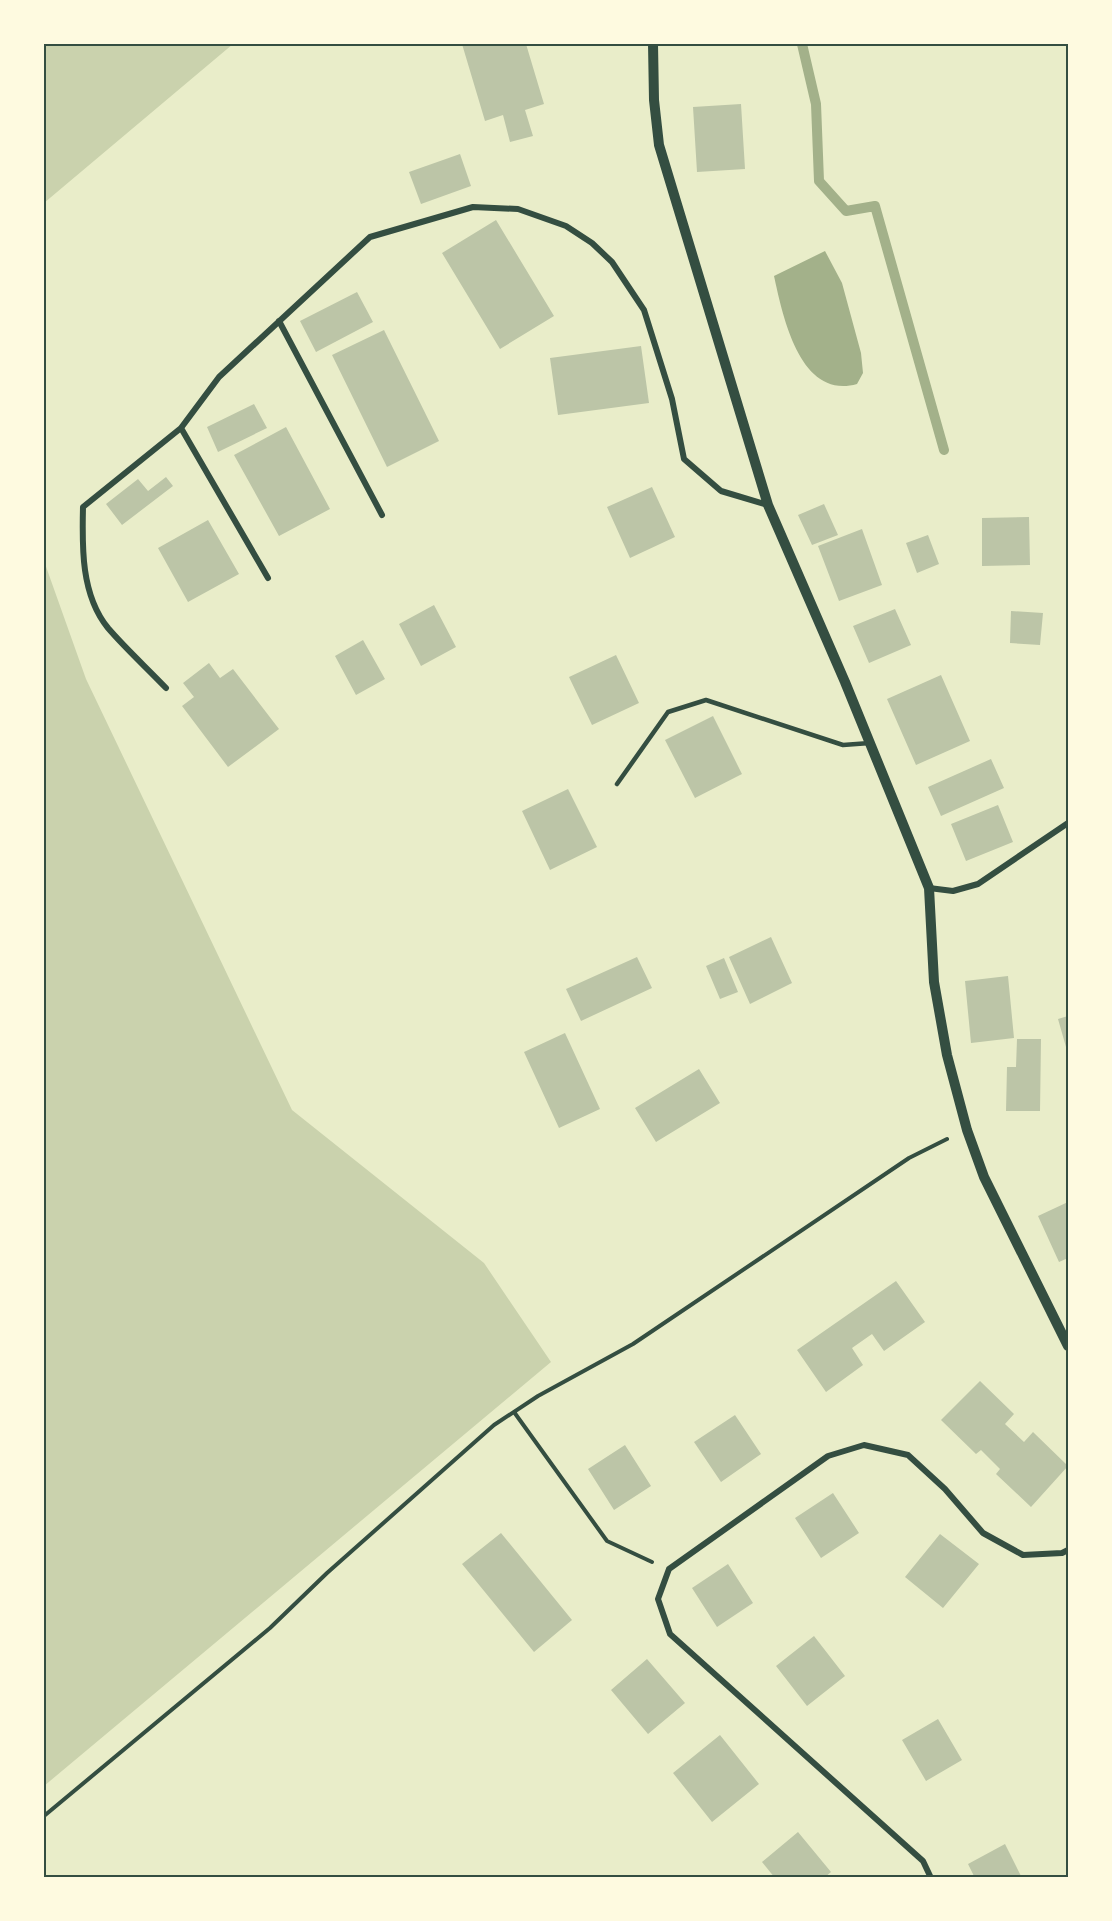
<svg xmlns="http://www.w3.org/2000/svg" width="1112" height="1921" font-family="Overpass,sans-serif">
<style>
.green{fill:#cad2ad}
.water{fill:#a3b18a}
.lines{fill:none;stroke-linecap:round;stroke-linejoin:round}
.stream{stroke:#a3b18a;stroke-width:10}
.building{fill:#bcc5a7}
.path{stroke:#344e41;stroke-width:4}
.service{stroke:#344e41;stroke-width:4.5}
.minor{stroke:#344e41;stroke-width:6}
.tertiary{stroke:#344e41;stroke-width:10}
.neatline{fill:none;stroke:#344e41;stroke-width:2}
</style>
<rect width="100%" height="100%" fill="#e9edc9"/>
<!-- green -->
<path class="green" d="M 44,44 L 233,44 L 44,203 Z
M 44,561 L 86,679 L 292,1110 L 484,1263 L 551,1362 L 44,1786 Z"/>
<!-- water -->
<path class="water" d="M 825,251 L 842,283 L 861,353 L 863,373 L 857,384 C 800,400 783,317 774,276 Z"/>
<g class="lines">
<!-- stream -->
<path class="stream" d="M 802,44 L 816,104 L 819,181 L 846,211 L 875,206 L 944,450"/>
</g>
<!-- building -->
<path class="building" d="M 462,44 L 526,44 L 544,104 L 525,110 L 533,136 L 510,142 L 503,115 L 485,121 Z
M 741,104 L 745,169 L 697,172 L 693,107 Z
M 460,154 L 471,186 L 421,204 L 409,172 Z
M 496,220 L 554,316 L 500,349 L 442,253 Z
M 357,292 L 373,322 L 316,352 L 300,321 Z
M 384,330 L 439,441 L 387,467 L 332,355 Z
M 641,346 L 649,403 L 558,415 L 550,358 Z
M 254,404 L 267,428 L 218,452 L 207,427 Z
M 286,427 L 330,509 L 279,536 L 234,455 Z
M 166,477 L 173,486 L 122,525 L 106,504 L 138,479 L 148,491 Z
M 652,487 L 675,537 L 630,558 L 607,507 Z
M 824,504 L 838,535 L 812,545 L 798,515 Z
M 1029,517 L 1030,565 L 982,566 L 982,518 Z
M 208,520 L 239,574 L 188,602 L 158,548 Z
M 862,529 L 882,585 L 839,601 L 818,546 Z
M 928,535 L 939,564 L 917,573 L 906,543 Z
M 434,605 L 456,647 L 421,666 L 399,624 Z
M 895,609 L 911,645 L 869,663 L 853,626 Z
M 1011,611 L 1043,613 L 1040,645 L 1010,643 Z
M 363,640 L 385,679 L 356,695 L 335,656 Z
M 616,655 L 639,703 L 592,725 L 569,677 Z
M 209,663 L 220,678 L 233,669 L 279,729 L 228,767 L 182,706 L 194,697 L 183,683 Z
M 941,675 L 970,741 L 916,765 L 887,699 Z
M 713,716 L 742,774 L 695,798 L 665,740 Z
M 991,759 L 1004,788 L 941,816 L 928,787 Z
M 568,789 L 597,847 L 550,870 L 522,811 Z
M 998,805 L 1013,842 L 966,861 L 951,824 Z
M 771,937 L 792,983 L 750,1004 L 729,957 Z
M 637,957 L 652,988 L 581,1021 L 566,989 Z
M 724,958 L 738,992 L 720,999 L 706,966 Z
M 1008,976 L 1014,1038 L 971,1043 L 965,981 Z
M 1068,1016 L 1068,1054 L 1058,1019 Z
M 565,1033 L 600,1109 L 559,1128 L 524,1052 Z
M 1017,1039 L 1041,1039 L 1040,1111 L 1006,1111 L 1007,1067 L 1016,1067 Z
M 699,1069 L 720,1103 L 656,1142 L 635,1108 Z
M 1068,1202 L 1068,1258 L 1059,1262 L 1038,1216 Z
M 896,1281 L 925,1322 L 884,1351 L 872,1334 L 852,1348 L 863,1365 L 826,1392 L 797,1350 Z
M 980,1381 L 1014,1414 L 1005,1424 L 1024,1442 L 1033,1432 L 1068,1466 L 1031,1507 L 996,1474 L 1000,1469 L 981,1450 L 976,1454 L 941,1420 Z
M 735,1415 L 761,1454 L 721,1482 L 694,1442 Z
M 625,1445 L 651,1486 L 614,1510 L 588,1469 Z
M 833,1493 L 859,1533 L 821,1558 L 795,1518 Z
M 501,1533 L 572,1620 L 534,1652 L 462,1564 Z
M 940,1534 L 979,1564 L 943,1608 L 905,1577 Z
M 728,1564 L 753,1603 L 717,1627 L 692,1588 Z
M 814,1636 L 845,1676 L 807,1706 L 776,1666 Z
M 647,1659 L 685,1703 L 648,1734 L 611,1690 Z
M 938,1719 L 962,1760 L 926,1781 L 902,1740 Z
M 720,1735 L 759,1784 L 712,1822 L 673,1773 Z
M 798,1832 L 831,1872 L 824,1878 L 775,1878 L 762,1862 Z
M 1005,1844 L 1022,1878 L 975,1878 L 968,1864 Z"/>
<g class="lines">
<!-- path -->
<path class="path" d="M 514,1412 L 607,1541 L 652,1562
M 44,1816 L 270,1628 L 327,1573 L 494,1425 L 538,1396 L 633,1344 L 909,1158 L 947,1139"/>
<!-- service -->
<path class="service" d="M 617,784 L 668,712 L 706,700 L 843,745 L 870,743"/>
<!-- minor -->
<path class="minor" d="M 279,321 L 382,515
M 181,428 L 268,578
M 166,688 C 147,668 126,649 108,628 C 81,595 82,547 83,507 L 181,428 L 219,377 L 370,237 L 473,207 L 518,209 L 566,226 L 592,243 L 612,262 L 644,310 L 672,399 L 684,459 L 721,491 L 768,505
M 929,888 L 953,891 L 978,884 L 1068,823
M 931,1878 L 923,1861 L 670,1634 L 658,1599 L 669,1569 L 828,1456 L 864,1445 L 908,1455 L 945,1489 L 983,1533 L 1023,1555 L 1062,1553 L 1068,1550"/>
<!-- tertiary -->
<path class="tertiary" d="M 653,44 L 654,100 L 659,145 L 768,505 L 845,682 L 929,888 L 934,982 L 947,1055 L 967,1130 L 984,1177 L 1068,1346"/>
</g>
<!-- border -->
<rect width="1112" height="1921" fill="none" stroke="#fefae0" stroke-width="90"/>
<rect x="45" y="45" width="1022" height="1831" class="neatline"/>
</svg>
